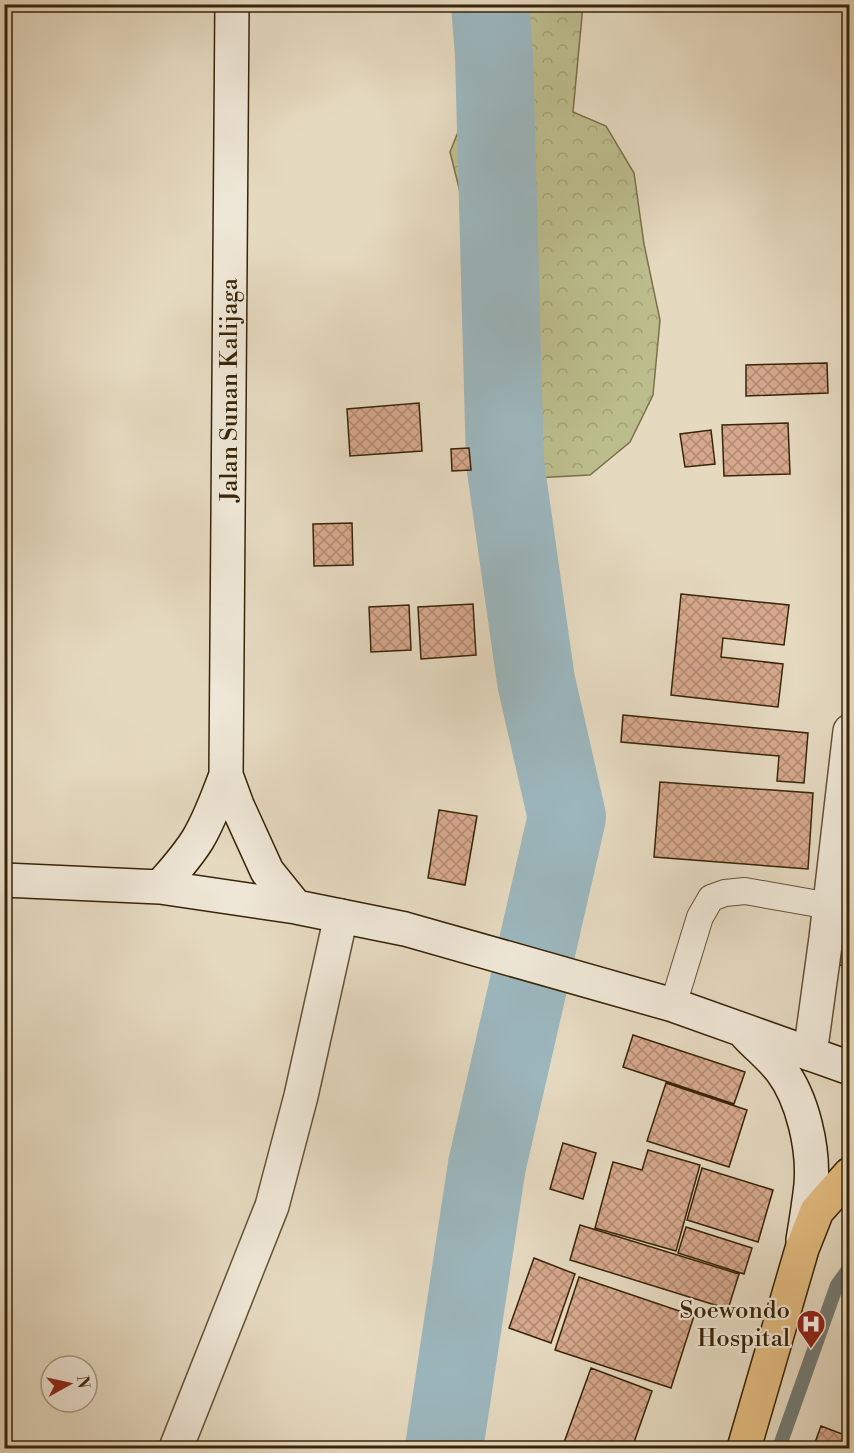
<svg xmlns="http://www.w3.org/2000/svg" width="854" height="1453" font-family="'Libre Bodoni',serif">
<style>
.forest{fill:url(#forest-crowns);stroke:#7a714a;stroke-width:1.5}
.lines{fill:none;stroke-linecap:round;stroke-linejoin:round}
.stream{stroke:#747d75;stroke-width:14}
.river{stroke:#9cb7be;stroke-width:78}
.building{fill:url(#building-cross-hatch);stroke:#392507;stroke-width:1.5}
.lane-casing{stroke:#645235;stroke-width:28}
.street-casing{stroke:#645235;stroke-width:36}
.secondary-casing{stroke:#392507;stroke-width:36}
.primary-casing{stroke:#392507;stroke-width:36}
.lane{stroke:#eee6d6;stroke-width:26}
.street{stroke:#eee6d6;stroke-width:33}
.secondary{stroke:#eee6d6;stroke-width:33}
.primary{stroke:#e2bc80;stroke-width:33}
.labels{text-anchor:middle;stroke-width:4.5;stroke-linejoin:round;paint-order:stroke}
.street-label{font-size:24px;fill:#392507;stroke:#eee6d6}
.poi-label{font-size:24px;fill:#392507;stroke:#eee6d6;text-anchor:end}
</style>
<defs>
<pattern id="forest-crowns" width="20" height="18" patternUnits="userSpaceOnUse" patternTransform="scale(1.5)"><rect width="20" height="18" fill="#bcbd8d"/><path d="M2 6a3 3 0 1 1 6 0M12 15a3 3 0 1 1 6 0" fill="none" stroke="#a2a278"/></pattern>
<pattern id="building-cross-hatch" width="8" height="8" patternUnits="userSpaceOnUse" patternTransform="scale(1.5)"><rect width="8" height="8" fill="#d6a88d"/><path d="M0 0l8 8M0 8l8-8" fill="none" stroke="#af8971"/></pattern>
</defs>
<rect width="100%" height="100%" fill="#e5d9c0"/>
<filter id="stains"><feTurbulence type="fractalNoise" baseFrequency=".00333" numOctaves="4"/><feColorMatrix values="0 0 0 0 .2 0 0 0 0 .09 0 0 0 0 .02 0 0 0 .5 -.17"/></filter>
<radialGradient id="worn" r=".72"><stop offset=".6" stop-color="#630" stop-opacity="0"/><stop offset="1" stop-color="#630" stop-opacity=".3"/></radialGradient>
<!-- forest -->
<path class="forest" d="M 511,5 L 583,5 L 573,112 L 606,126 L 634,173 L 644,244 L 660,320 L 653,395 L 630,442 L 590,475 L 533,478 L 492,484 L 481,369 L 471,236 L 450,152 L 476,87 L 511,10 Z"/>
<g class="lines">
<!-- stream -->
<path class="stream" d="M 779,1448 L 837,1285 L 850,1267"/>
<!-- river -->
<path class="river" d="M 444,1448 L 487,1165 L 567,817 L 536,681 L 505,463 L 494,55 L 490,4"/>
</g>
<!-- building -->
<path class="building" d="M 827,363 L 828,393 L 746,396 L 746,365 Z
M 419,403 L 422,451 L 350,456 L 347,409 Z
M 788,423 L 790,474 L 724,476 L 722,425 Z
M 711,430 L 715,464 L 685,467 L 680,434 Z
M 469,448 L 471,470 L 452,471 L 451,449 Z
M 352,523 L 353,565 L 314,566 L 313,524 Z
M 681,594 L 789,605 L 784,645 L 723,638 L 721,657 L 783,664 L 778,707 L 671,695 Z
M 473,604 L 476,655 L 421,659 L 418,607 Z
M 409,605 L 411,650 L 371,652 L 369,607 Z
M 623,715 L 808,733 L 804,783 L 777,781 L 779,756 L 621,742 Z
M 660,782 L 813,793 L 808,869 L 654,857 Z
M 439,810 L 477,816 L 465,885 L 428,878 Z
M 842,946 L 850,947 L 850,989 L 843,988 L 847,966 L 839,965 Z
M 633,1035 L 745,1072 L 734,1104 L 623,1067 Z
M 666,1083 L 747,1110 L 729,1167 L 647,1141 Z
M 563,1143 L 596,1153 L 583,1199 L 550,1189 Z
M 648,1150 L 700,1165 L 676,1251 L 595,1228 L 613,1162 L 642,1170 Z
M 702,1168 L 773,1190 L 758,1242 L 687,1220 Z
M 580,1225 L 739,1274 L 728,1309 L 570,1260 Z
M 686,1227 L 752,1248 L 744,1274 L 678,1253 Z
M 534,1258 L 575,1274 L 551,1343 L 509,1328 Z
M 579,1277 L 694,1316 L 671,1388 L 555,1350 Z
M 591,1368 L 652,1391 L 632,1448 L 562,1448 Z
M 821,1426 L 850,1437 L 850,1448 L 813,1448 Z"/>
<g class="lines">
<!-- lane casing -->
<g class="lane-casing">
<path id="lane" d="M 673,1005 L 700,917 L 711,898 L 725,893 L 745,891 L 830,906"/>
</g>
<!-- street casing -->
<g class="street-casing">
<path id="street" d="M 810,1054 L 826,938 L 850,731
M 176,1448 L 272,1206 L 301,1096 L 341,916"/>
</g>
<!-- secondary casing -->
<g class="secondary-casing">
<path id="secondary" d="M 226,775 L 237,805 L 267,871 L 296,907
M 4,880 L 160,887 L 296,907 L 405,929 L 673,1005 L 850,1068
M 160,887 C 173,872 187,857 198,839 C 210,819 218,796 226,775 L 232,4
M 746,1034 C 757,1046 771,1057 781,1070 C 803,1099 814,1149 811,1185 C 809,1203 806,1222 803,1240"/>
</g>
<!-- primary casing -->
<g class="primary-casing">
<path id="primary" d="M 744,1448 L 802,1249 L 817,1211 L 850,1174"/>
</g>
<!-- lane -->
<use href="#lane" class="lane"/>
<!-- street -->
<use href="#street" class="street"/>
<!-- secondary -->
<use href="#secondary" class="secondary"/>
<!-- primary -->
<use href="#primary" class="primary"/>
</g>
<!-- icons -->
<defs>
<g id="hospital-pin" transform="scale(1.5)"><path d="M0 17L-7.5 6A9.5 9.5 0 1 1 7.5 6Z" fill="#8f2418" stroke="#eee6d6"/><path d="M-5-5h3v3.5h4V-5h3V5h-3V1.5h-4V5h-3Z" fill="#fff"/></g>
</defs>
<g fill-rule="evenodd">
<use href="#hospital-pin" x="811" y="1324"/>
</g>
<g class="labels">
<!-- street labels -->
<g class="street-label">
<text transform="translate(229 390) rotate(-90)" y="8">Jalan Sunan Kalijaga</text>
</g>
<!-- poi labels -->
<g class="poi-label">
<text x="790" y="1318">Soewondo<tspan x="790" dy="28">Hospital</tspan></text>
</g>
</g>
<!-- margin -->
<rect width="854" height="1453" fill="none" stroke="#e5d9c0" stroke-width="24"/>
<rect x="6" y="6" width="842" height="1441" fill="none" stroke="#392507" stroke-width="3"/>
<rect x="12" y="12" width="830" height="1429" fill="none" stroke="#392507" stroke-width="1.5"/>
<!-- north arrow -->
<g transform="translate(69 1384) rotate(82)"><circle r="28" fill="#eee6d6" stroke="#a69983" stroke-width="1.5"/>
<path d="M0-4.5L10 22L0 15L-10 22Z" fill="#8f2418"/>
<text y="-9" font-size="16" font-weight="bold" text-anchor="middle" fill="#392507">N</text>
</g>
<rect width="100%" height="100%" filter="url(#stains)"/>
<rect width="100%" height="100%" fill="url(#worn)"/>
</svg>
